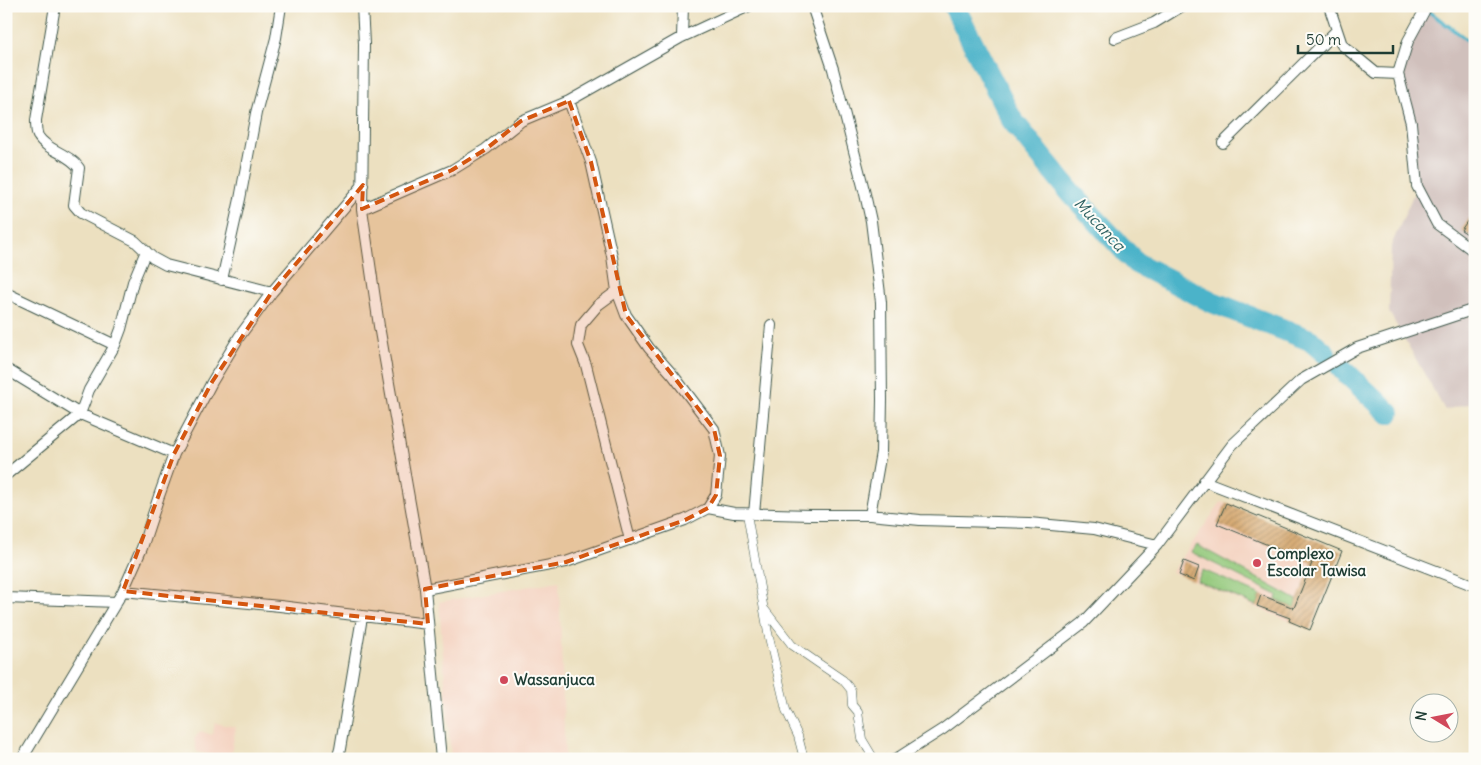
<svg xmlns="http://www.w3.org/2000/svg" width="1481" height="765" font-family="Delius,sans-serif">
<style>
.built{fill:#f4d3c1}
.industrial{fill:#d0c0bc}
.garden{fill:#93c87a;stroke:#598257}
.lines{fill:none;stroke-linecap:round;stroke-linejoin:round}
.stream{stroke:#4bb3c9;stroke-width:4}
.river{stroke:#4bb3c9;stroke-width:22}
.building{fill:url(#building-hatch)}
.pedestrian-casing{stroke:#3e5549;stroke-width:9}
.minor-casing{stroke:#3e5549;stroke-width:12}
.pedestrian{stroke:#fff;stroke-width:8}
.minor{stroke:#fff;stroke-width:10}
.marked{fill:#d45610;fill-opacity:0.2;stroke:#d45610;stroke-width:4;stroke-dasharray:10 6;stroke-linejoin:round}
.poi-dot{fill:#d1495b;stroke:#fdfcf7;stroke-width:2}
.labels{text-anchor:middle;stroke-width:4;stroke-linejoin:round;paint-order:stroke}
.poi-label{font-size:15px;font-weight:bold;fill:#1f3d34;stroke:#fdfcf7;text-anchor:start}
.water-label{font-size:16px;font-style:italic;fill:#2c6061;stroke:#fdfcf7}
</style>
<defs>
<pattern id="building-hatch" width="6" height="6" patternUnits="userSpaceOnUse" patternTransform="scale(1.25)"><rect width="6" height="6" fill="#d7aa73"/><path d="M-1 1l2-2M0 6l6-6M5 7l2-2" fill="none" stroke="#ae8c5f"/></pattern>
</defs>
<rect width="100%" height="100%" fill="#fdfcf7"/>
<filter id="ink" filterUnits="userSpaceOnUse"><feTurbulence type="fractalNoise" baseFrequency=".02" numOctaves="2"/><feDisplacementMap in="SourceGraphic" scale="10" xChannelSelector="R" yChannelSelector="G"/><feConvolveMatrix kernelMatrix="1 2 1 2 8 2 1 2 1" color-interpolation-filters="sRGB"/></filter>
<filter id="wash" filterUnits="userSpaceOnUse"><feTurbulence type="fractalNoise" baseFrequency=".0096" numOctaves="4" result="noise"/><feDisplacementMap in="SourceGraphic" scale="20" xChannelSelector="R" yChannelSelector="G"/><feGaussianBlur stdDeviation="1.12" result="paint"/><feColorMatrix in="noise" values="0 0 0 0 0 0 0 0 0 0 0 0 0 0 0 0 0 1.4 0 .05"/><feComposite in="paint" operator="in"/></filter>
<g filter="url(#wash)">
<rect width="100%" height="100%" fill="#ece0c0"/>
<!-- built -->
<path class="built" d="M 1221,502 L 1342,551 L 1310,630 L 1172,572 Z
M 559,581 L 565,759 L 451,759 L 439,602 Z
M 215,723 L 236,727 L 230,759 L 197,752 L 194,739 L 201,731 L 212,735 Z"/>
<!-- industrial -->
<path class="industrial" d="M 1425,9 L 1475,46 L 1475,402 L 1445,410 L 1389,312 L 1391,246 L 1417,186 L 1398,74 Z"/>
<!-- garden -->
<path class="garden" d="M 1197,545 L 1297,600 L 1294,608 L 1276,600 L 1277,595 L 1191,552 Z
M 1203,570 L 1261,595 L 1257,606 L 1197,581 Z"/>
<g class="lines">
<!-- stream -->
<path class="stream" d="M 1427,10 L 1475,46"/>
<!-- river -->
<path class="river" d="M 954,6 L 1012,120 L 1071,193 L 1136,263 L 1212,302 L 1310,340 L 1325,353
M 1342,369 L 1389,413"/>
</g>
<g id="blocks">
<!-- building -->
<path class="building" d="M 1475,210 L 1475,239 L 1461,230 Z
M 1226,503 L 1342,551 L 1310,630 L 1289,621 L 1290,618 L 1257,606 L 1261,595 L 1294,608 L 1312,563 L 1217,524 Z
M 1184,561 L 1199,567 L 1194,581 L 1179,575 Z"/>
</g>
</g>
<g filter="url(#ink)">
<use href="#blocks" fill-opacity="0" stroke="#3e5549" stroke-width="1"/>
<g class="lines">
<!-- pedestrian casing -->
<g class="pedestrian-casing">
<path id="pedestrian" d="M 747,514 L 768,633 L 786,710 L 798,736 L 804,759
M 765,610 L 792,645 L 818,663 L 843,680 L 851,690 L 852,705 L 858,712 L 862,739 L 874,759"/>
</g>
<!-- minor casing -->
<g class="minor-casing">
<path id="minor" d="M 55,6 L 36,120 C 36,125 36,132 38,136 C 47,151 69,153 79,168 L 74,205 L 81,213 L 135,241 L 153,258 L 166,265 L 272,292
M 362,6 L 364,44 L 362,209 L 379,326 L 425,589 L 441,759
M 812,6 L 833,69 L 865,194 L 871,221 L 881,302 L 882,400 L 881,452 L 870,515
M 1329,6 L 1342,45 L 1376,73 L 1398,74
M 1427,6 L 1408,41 L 1398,74 L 1411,123 L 1417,186 L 1437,224 L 1475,252
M 682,37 L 683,6
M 1115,38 L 1154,23 L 1182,6
M 569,101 L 591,162 L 612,256 L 617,291 L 626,315 L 649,348 L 673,375 L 714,429 L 720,456 L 716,495 L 708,508
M 1223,143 L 1337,30
M 362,209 L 452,170 L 486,149 L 521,121 L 569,101 L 682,37 L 749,6
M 222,280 L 240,199 L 256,113 L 276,38 L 281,6
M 617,291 L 598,305 L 581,325 L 578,345 L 586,365 L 630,540
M 6,293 L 115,345
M 6,369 L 80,414 L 174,454
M 6,475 L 80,414 L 89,390 L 115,345 L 121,329 L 133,282 L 146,251
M 1204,481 L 1475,586
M 754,514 L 771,325
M 425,589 L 566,562 L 685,520 L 708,508 L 734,513 L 811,515 L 870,515 L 920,520 L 1029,523 L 1094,529 L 1157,545
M 123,591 L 280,606 L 428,624
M 6,598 L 116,602
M 22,759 L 123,591 L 142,548 L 159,496 L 174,454 L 212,382 L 239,337 L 272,292 L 363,185
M 337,759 L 340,749 L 362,617
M 896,759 L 943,729 L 1083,623 L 1157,545 L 1232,445 L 1301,380 L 1357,348 L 1475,309"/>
</g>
<!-- pedestrian -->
<use href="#pedestrian" class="pedestrian"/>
<!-- minor -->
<use href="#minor" class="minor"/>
</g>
</g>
<!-- marked area -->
<path class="marked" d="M 569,101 L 591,162 L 626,315 L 714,429 L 720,456 L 716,495 L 708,508 L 685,520 L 566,562 L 425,589 L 428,624 L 123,591 L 174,454 L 212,382 L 272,292 L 363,185 L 362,209 L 452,170 L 486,149 L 521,121 Z"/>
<!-- markers -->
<g class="poi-dot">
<circle cx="1257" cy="563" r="5"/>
<circle cx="504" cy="680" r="5"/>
</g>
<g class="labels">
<!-- poi labels -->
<g class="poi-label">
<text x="1267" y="559">Complexo<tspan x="1267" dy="17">Escolar Tawisa</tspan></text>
<text x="514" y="685">Wassanjuca</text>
</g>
<!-- water labels -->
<g class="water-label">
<text transform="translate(1100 224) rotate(47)" y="6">Mucanca</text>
</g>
</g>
<!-- margin -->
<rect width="1481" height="765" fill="none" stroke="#fdfcf7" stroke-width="25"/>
<!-- north arrow -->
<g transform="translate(1434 718) rotate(280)"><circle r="24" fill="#fdfcf7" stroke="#a4b0a9"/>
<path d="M0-4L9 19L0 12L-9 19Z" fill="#d1495b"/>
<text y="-8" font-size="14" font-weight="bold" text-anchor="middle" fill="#1f3d34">N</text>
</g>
<!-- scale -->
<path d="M1298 45v8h95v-8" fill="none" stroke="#1f3d34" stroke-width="2.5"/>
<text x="1306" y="45" font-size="15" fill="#1f3d34" stroke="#fdfcf7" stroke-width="4" paint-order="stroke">50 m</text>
</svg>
